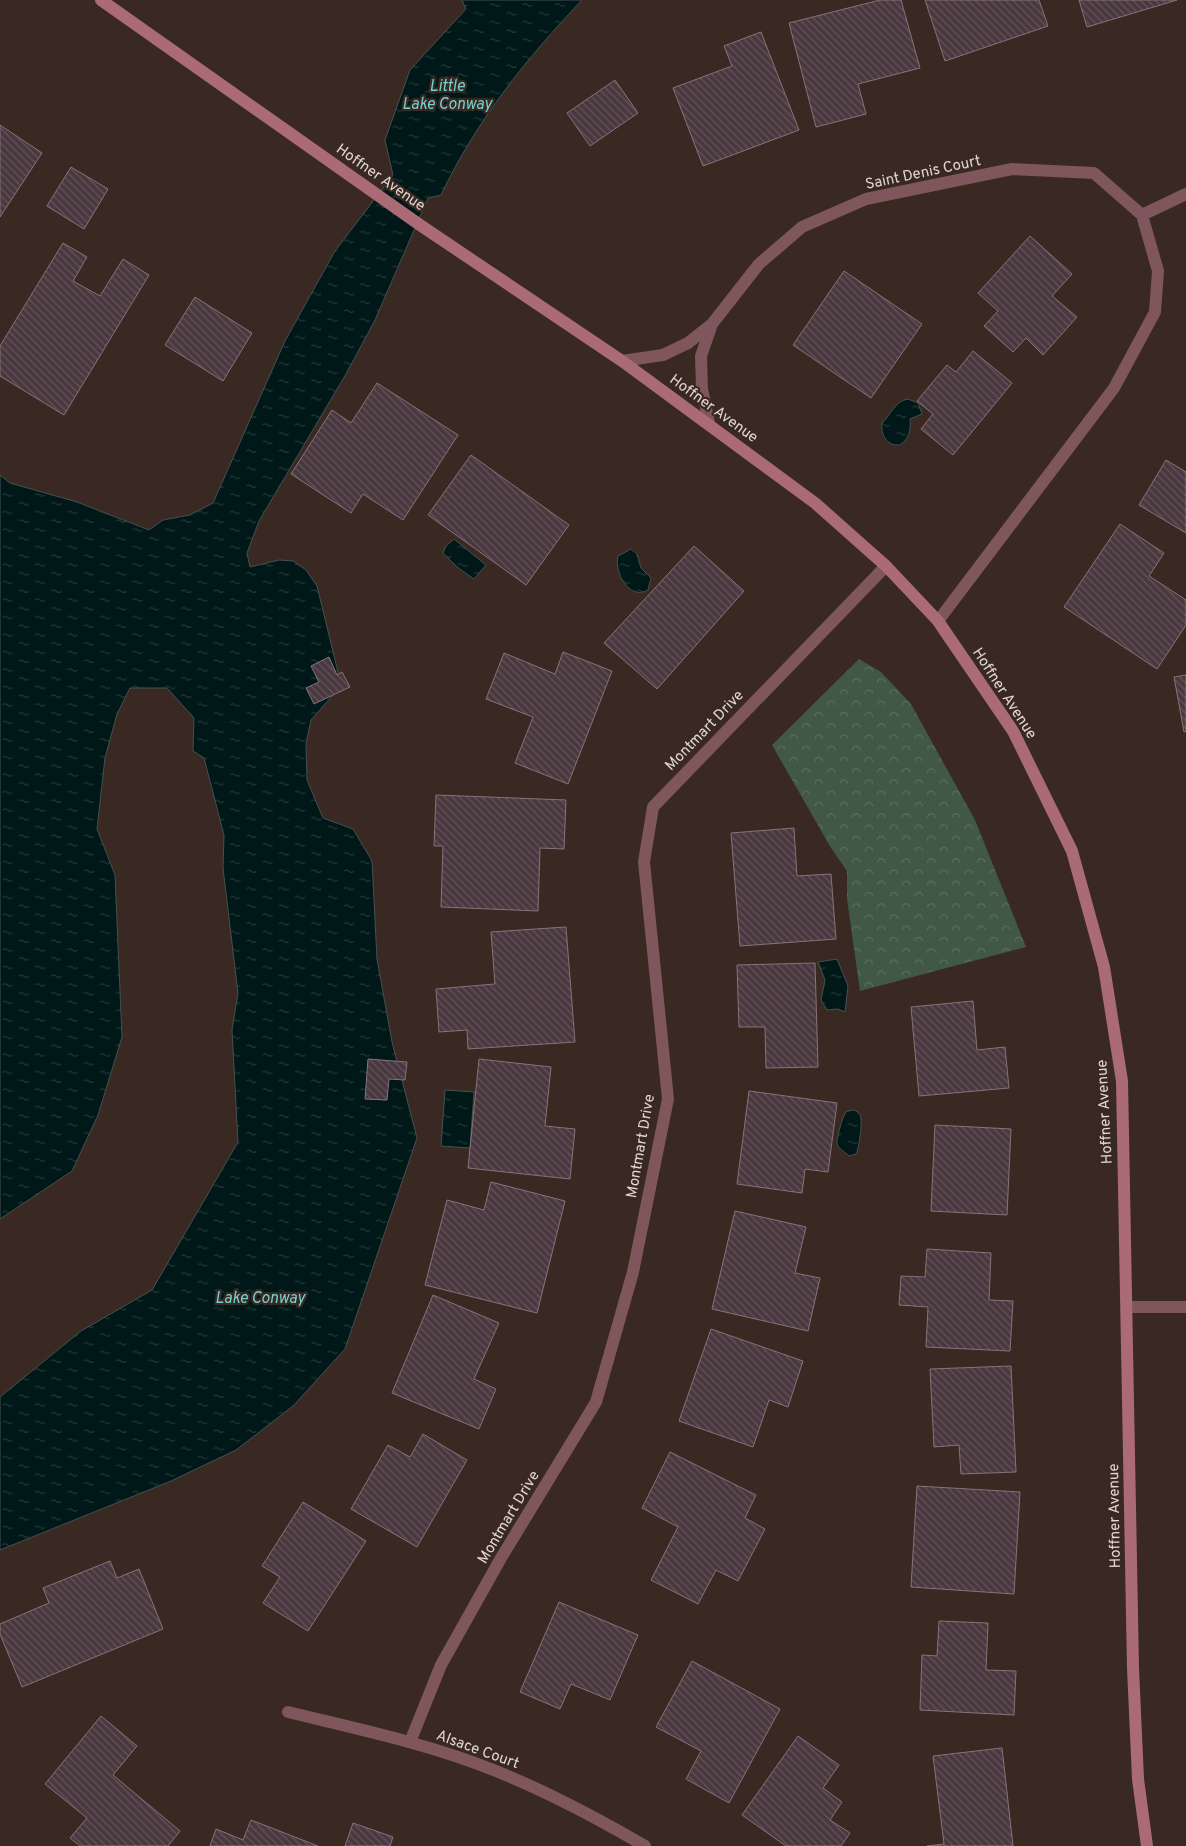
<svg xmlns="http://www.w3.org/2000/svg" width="1186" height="1846" font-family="Overpass,sans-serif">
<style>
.park{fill:url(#park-crowns)}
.water{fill:url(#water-ripples);stroke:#445150}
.building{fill:url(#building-back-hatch);stroke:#86737b}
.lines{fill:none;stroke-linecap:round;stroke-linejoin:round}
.street{stroke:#7e565c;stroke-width:12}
.secondary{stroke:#ab6b76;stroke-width:12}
.labels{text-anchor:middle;stroke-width:4.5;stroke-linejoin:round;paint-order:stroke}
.street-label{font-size:15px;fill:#e1d6d1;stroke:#392922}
.water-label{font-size:16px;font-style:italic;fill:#72d2d2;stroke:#392922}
</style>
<defs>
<pattern id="park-crowns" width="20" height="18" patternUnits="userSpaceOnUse" patternTransform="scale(1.25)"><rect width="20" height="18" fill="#405845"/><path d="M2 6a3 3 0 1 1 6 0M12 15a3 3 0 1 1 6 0" fill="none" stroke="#5b6f5f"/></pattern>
<pattern id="water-ripples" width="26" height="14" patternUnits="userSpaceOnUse" patternTransform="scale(1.25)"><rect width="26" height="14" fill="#001818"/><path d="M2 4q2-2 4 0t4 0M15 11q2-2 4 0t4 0" fill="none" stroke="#253939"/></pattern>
<pattern id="building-back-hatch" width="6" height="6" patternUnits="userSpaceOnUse" patternTransform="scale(1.25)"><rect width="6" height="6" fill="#49383f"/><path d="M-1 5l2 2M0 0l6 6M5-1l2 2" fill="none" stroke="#63545a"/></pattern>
</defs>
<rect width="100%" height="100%" fill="#392922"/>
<!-- park -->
<path class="park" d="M 859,659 L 881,672 L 911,704 L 975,820 L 1026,947 L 860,991 L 847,899 L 847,871 L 831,848 L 772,745 Z"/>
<!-- water -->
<path class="water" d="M 462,0 L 582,0 C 526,59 476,121 441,195 L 428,198 L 375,320 L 346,374 L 259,521 L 247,553 L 250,567 L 279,560 L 293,561 L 306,570 L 317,586 L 338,672 L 339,688 L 311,720 L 306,743 L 307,780 L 323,818 L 353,829 L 372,861 L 377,959 L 392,1042 L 417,1138 L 345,1349 L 293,1406 L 236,1450 L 171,1481 L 0,1550 L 0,1397 L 81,1331 L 152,1290 L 238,1142 L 232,1030 L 238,993 L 223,868 L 224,835 L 204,758 L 193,751 L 194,718 L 167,688 L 130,688 L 117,714 L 105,758 L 97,829 L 115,875 L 122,1037 L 98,1115 L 72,1171 L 0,1219 L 0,475 L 10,483 L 77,502 L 149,530 L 163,520 L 190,515 L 213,503 L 285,341 L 335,251 L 393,175 L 385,140 L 410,70 L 466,9 Z
M 908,399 L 918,403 L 922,414 L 910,419 C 911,430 909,439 900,445 C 886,446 881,435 882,423 C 889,417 896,400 908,399 Z
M 454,539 L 486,565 L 474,579 L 457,567 L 443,553 L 446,546 Z
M 631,549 L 637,554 L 641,568 L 651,578 L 648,590 C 629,601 614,572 618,556 Z
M 837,959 L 848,986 L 845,1012 L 838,1009 L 827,1010 L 821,1000 L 825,980 L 818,962 Z
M 445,1090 L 474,1092 L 470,1148 L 441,1146 Z
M 854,1110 C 856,1111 859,1113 860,1115 C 863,1120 859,1149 856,1154 L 849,1156 C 845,1152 839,1149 837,1144 C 836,1140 843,1115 846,1112 C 848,1111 852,1110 854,1110 Z"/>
<!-- building -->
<path class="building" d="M 880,0 L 901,0 L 920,68 L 858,84 L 866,114 L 816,127 L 789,23 Z
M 925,0 L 1039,0 L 1048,26 L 945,61 Z
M 1079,0 L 1177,0 L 1087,27 Z
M 761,32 L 799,130 L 703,166 L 673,88 L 732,66 L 724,46 Z
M 615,80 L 638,113 L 590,146 L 567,113 Z
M 0,125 L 42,153 L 0,217 Z
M 71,167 L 108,189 L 84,229 L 47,206 Z
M 1030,236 L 1072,274 L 1052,296 L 1077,317 L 1043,355 L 1026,338 L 1013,352 L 984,326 L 998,311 L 978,293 Z
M 63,243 L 87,257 L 73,281 L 100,296 L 123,259 L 149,275 L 64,415 L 0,376 L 0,346 Z
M 844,271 L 922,324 L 871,398 L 793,345 Z
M 195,297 L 252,333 L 223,381 L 165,345 Z
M 973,351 L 1012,383 L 953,455 L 921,429 L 933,414 L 917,401 L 947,365 L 956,372 Z
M 377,383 L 458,435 L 403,520 L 363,494 L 351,513 L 291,474 L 332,410 L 351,423 Z
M 471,455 L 569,525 L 526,585 L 428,515 Z
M 1166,460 L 1186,472 L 1186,533 L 1139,505 Z
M 1120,524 L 1164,553 L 1149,576 L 1186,600 L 1186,625 L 1157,669 L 1064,607 Z
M 694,546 L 744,591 L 657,689 L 604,643 Z
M 563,652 L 612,671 L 568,784 L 515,763 L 533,717 L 486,699 L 504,653 L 555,674 Z
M 329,657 L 337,675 L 342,672 L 350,687 L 314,704 L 306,688 L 319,682 L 311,666 Z
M 1186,675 L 1186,731 L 1184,732 L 1174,677 Z
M 436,795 L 566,800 L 564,849 L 540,848 L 538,911 L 441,907 L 443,846 L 434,846 Z
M 794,828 L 797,876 L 831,874 L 836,939 L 740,946 L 731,833 Z
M 566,927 L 575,1042 L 468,1049 L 467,1030 L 439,1032 L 436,989 L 495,984 L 491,932 Z
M 815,963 L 818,1067 L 766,1068 L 765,1027 L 739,1027 L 737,965 Z
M 973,1001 L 977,1050 L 1005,1047 L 1009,1088 L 919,1096 L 911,1007 Z
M 368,1059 L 407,1062 L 405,1080 L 389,1079 L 387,1100 L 365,1099 Z
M 479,1059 L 551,1067 L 545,1126 L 575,1129 L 570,1179 L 468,1168 Z
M 749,1091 L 837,1103 L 828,1172 L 805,1169 L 802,1193 L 737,1184 Z
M 935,1125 L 1011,1129 L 1007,1215 L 931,1211 Z
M 491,1182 L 565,1201 L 537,1313 L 425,1285 L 447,1200 L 484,1210 Z
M 735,1211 L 806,1227 L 795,1273 L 820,1278 L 808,1331 L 712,1309 Z
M 927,1249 L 991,1253 L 989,1300 L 1013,1301 L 1010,1351 L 926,1347 L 928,1307 L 899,1305 L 901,1276 L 925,1277 Z
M 433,1295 L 499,1323 L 474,1379 L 496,1389 L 479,1429 L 392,1393 Z
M 711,1329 L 803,1361 L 788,1407 L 769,1400 L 753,1447 L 679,1421 Z
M 1011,1366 L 1016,1472 L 961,1474 L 959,1445 L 934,1447 L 930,1369 Z
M 423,1434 L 467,1460 L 417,1547 L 351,1509 L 388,1445 L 410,1457 Z
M 670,1452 L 756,1495 L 745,1518 L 765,1529 L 738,1581 L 716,1570 L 698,1604 L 651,1580 L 678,1527 L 642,1508 Z
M 917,1486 L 1020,1492 L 1014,1594 L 911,1587 Z
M 303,1502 L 366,1541 L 308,1631 L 263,1603 L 280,1577 L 262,1566 Z
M 110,1561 L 117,1578 L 139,1569 L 163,1629 L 22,1687 L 0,1634 L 0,1624 L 49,1603 L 43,1588 Z
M 559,1602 L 638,1635 L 610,1700 L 571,1684 L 560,1709 L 520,1692 Z
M 939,1621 L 988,1623 L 986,1670 L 1016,1671 L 1014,1715 L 920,1710 L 922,1655 L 937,1656 Z
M 692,1661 L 780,1709 L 729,1803 L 686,1779 L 701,1751 L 656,1727 Z
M 101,1716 L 137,1746 L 113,1775 L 180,1831 L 168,1846 L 80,1846 L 70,1838 L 87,1818 L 45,1784 Z
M 798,1736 L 839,1765 L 823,1788 L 842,1802 L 830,1820 L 850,1833 L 841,1846 L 786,1846 L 742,1815 Z
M 1002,1748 L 1013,1846 L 927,1846 L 944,1844 L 933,1756 Z
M 251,1820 L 318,1846 L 210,1846 L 216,1829 L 243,1840 Z
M 353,1823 L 393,1837 L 390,1846 L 345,1846 Z"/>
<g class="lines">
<!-- street -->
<path class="street" d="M 1142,215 L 1186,194
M 622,361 L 663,355 L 688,343 L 712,324 L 759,264 L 802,227 L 866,199 L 1012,169 L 1094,173 L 1142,215 L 1158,271 L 1155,312 L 1114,388 L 938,621
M 709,423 L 702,389 L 701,356 L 712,324
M 1127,1307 L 1186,1307
M 288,1712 C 358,1729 430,1744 496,1771 C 548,1792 597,1818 645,1846
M 410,1742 L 441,1665 L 501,1558 L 596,1402 L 633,1272 L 668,1099 L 644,862 L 653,807 L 886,566"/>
<!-- secondary -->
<path class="secondary" d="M 101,0 L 420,225 L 622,361 L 815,503 L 886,566 L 938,621 L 1013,731 L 1072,851 L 1104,967 L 1122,1081 L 1133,1668 L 1138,1779 L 1147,1846"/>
</g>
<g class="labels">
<!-- street labels -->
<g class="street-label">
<text transform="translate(923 172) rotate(-12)" y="5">Saint Denis Court</text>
<text transform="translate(381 177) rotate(35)" y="5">Hoffner Avenue</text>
<text transform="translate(714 408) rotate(36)" y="5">Hoffner Avenue</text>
<text transform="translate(1005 693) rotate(57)" y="5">Hoffner Avenue</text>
<text transform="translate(704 730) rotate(-46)" y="5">Montmart Drive</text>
<text transform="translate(1104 1112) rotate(-93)" y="5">Hoffner Avenue</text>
<text transform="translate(640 1146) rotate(-80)" y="5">Montmart Drive</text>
<text transform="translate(1114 1516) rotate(-91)" y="5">Hoffner Avenue</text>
<text transform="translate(508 1517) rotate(-59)" y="5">Montmart Drive</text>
<text transform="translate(478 1749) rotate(20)" y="5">Alsace Court</text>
</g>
<!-- water labels -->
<g class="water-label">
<text x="447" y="91">Little<tspan x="447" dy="18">Lake Conway</tspan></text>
<text x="260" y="1303">Lake Conway</text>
</g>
</g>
</svg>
